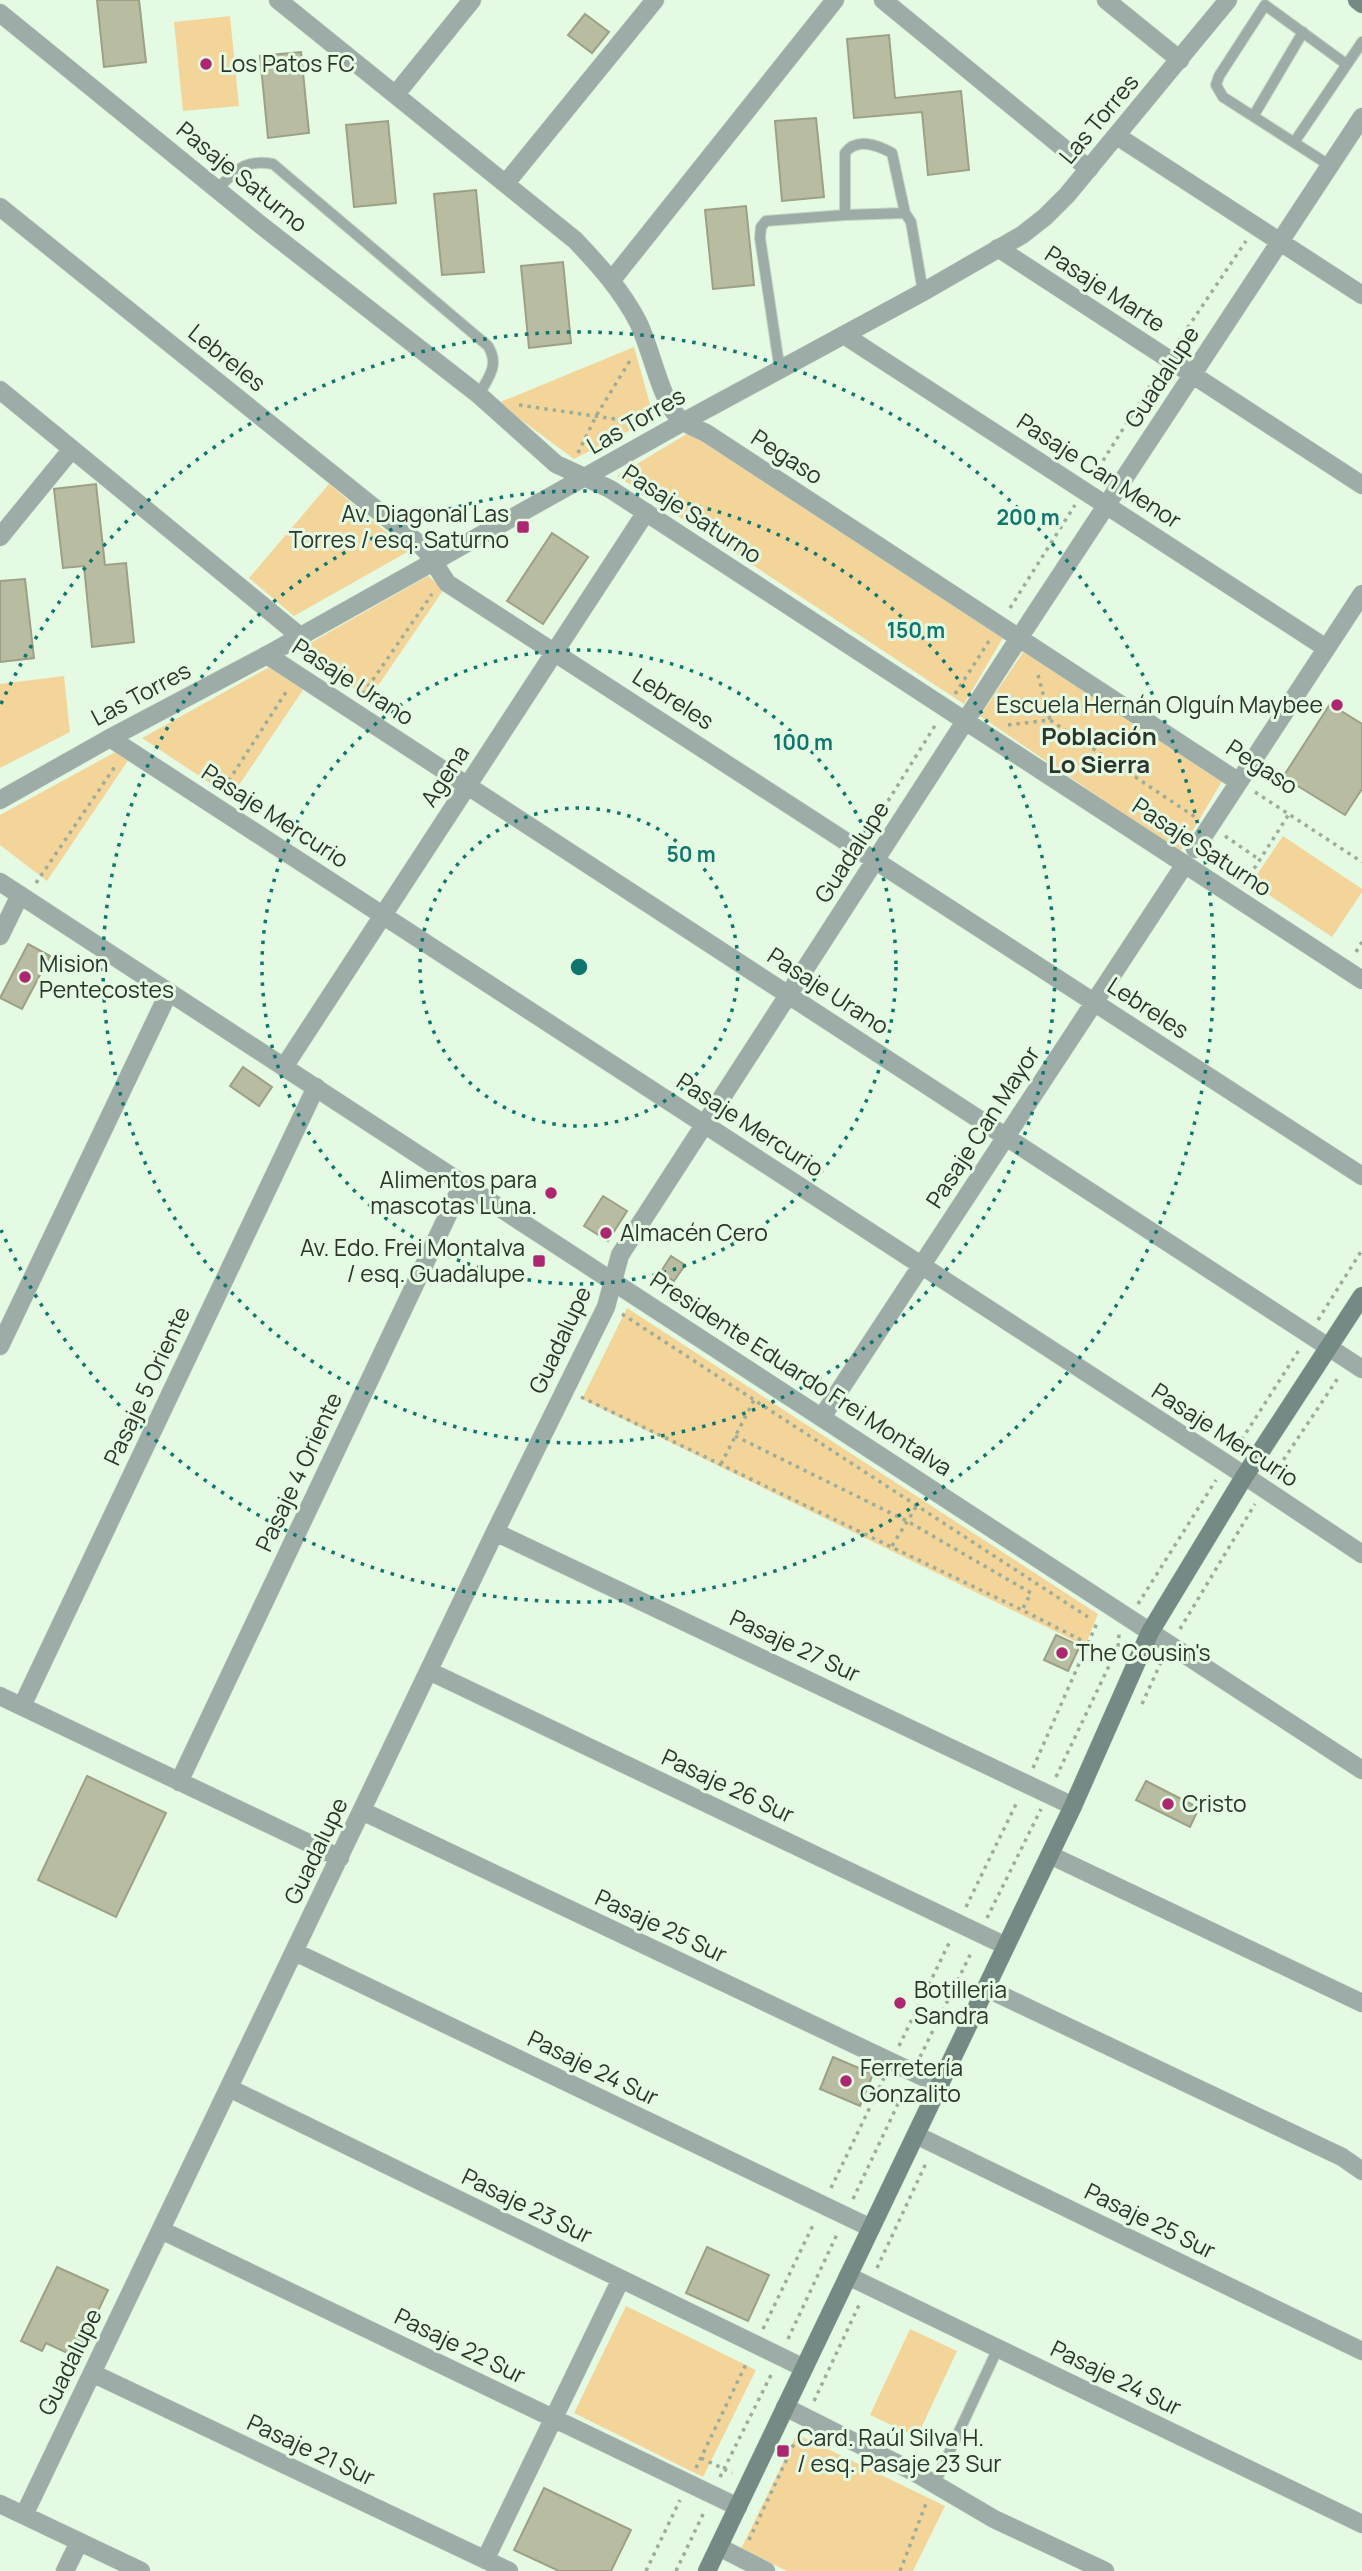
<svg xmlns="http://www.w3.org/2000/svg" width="1362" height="2571" font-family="Manrope,sans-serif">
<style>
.green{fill:#f4d599}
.building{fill:#b8bca0;stroke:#9ca085;stroke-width:2}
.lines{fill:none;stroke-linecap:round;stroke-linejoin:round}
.service-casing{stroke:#c3d6c2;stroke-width:12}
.minor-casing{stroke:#c3d6c2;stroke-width:19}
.tertiary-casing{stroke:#c3d6c2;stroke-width:19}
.secondary-casing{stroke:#c3d6c2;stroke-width:19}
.path{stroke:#9cad9b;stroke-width:3.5;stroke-dasharray:3.5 5;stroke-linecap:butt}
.service{stroke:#9eaca8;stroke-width:10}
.minor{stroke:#9eaca8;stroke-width:18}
.tertiary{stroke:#9eaca8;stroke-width:18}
.secondary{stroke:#758a84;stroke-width:18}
.ring{fill:none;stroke:#0f766e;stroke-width:3.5;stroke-dasharray:3.5 7}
.poi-dot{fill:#ac2770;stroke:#e4fae3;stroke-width:2.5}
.labels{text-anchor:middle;stroke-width:6;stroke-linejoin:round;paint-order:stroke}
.poi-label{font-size:23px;fill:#2c342b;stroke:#e4fae3;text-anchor:start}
.street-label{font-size:23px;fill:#2c342b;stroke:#e4fae3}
.neighbourhood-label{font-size:24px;font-weight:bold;fill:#2c342b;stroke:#e4fae3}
.centre{fill:#0f766e;stroke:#e4fae3;stroke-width:3.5}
.ring-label{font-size:21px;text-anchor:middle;font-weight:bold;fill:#0f766e;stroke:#e4fae3;stroke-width:6;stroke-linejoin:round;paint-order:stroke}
</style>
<rect width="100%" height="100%" fill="#e4fae3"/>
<!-- green -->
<path class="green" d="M 230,16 L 239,106 L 183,111 L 174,22 Z
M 634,347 L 654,418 L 574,459 L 498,403 Z
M 690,432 L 1004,636 L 964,704 L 617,476 Z
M 329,484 L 409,551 L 294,616 L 249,578 Z
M 428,576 L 444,589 L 369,699 L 298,650 Z
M 1024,651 L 1224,778 L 1180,852 L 980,716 Z
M 273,665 L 305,687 L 231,797 L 142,738 Z
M 64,676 L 70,732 L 0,768 L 0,684 Z
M 119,750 L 129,759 L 47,881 L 0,845 L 0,815 Z
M 1283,836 L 1362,889 L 1362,892 L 1332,937 L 1251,883 Z
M 627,1308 L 1098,1614 L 1085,1646 L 582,1399 Z
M 626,2306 L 756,2370 L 703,2477 L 574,2413 Z
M 910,2329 L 957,2351 L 917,2437 L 870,2415 Z
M 797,2434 L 945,2506 L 913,2571 L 787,2571 L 741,2549 Z"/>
<!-- building -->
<path class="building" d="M 97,0 L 139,0 L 146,62 L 104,67 Z
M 585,14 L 609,32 L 592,53 L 568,35 Z
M 889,35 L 895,98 L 961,91 L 969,170 L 928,175 L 922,112 L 854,118 L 847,39 Z
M 301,52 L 309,133 L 268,138 L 260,56 Z
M 816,118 L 824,197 L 782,201 L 775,121 Z
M 388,121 L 396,203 L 354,207 L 346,125 Z
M 476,190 L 484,272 L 442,275 L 434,194 Z
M 746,206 L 754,285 L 713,289 L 705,210 Z
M 563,262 L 571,343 L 529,348 L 521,266 Z
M 96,484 L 105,565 L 126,563 L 134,642 L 92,647 L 84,566 L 63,568 L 54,489 Z
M 552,533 L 588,557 L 543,624 L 507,601 Z
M 25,579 L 34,658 L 0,662 L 0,581 Z
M 1330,704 L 1362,724 L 1362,789 L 1345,815 L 1283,777 Z
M 28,944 L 50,956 L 22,1009 L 0,998 Z
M 243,1067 L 272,1087 L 259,1106 L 230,1086 Z
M 603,1196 L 627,1211 L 608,1241 L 584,1226 Z
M 671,1256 L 685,1265 L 674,1281 L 660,1273 Z
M 1056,1635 L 1080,1646 L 1068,1671 L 1044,1660 Z
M 87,1776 L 166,1813 L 116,1917 L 38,1880 Z
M 1146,1781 L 1199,1808 L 1190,1827 L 1136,1800 Z
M 833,2057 L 873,2074 L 860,2106 L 820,2089 Z
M 707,2247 L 769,2275 L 748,2321 L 686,2293 Z
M 57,2267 L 108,2290 L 76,2357 L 46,2343 L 42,2351 L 21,2341 Z
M 544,2488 L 631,2530 L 611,2571 L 559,2571 L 514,2550 Z"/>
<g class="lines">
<!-- service casing -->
<g class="service-casing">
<path id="service" d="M 1254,115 L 1303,32
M 1295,141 L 1362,42
M 1329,165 L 1223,97 L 1216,85 L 1219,76 L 1265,5 L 1346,64
M 217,189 C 237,170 244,159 273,164 L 488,346 C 500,366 488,377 479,395
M 845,215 L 905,213
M 780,371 L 760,238 L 761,227 L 766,221 L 845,215 L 845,153 C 857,137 877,145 892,153 L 905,213 L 911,222 L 923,292
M 934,2485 L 998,2348"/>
</g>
<!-- minor casing -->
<g class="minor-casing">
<path id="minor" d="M 278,0 L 575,240 C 599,265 622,291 638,322 C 651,348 660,398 678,417 C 686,425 697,429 706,433 L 1239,782
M 883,0 L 1089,169
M 1106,0 L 1180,60
M 0,13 L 262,226 L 479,395 L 556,464 L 610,489 L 1362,980
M 396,94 L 472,0
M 1117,136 L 1362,295
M 506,183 L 655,0
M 0,207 L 418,543 L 427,552 L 447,583 L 1362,1176
M 998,248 L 1362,485
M 611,281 L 835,0
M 844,335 L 1326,648
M 0,390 L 301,637
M 0,537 L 72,449
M 267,655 L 1362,1369
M 110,738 L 1227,1464 L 1362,1554
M 1195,849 L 1362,594
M 0,936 L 20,895
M 284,1067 L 646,512
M 0,1346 L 169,992
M 822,1417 L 1185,864
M 495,1532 L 1073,1806
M 429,1671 L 1006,1946
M 0,1696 L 340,1858
M 22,1706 L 316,1087
M 179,1782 L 463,1183
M 362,1811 L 940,2085
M 1050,1855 L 1362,2003
M 295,1952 L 871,2228
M 986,1988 L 1342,2157 L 1362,2171
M 229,2088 L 804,2368
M 916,2135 L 1362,2351
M 161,2230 L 738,2507
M 848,2276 L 1362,2524
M 92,2373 L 509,2571
M 785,2407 L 914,2472 L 994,2519 L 1105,2571
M 0,2504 L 141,2571
M 24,2515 L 495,1532 L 606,1307 L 620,1255 L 1019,638 L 1362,117
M 719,2547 L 766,2571
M 485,2560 L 621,2279
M 65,2571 L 79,2542"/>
</g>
<!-- tertiary casing -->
<g class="tertiary-casing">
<path id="tertiary" d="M 0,800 L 110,738 L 267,655 L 683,422 L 923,292 L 1022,235 L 1045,217 L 1067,195 L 1228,0
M 0,882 L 1362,1770"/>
</g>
<!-- secondary casing -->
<g class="secondary-casing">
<path id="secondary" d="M 1357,0 L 1362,4
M 707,2571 L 1073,1806 L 1150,1632 L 1244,1477 L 1362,1296"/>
</g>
<!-- path -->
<path class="path" d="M 1178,342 L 1246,241
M 519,405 L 643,423
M 578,453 L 596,416 L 631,359
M 1094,475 L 1157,375
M 1010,608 L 1075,505
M 1038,675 L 1050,720
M 363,694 L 432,594
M 955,694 L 989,641
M 1008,725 L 1050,720 L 1195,817
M 224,788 L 288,689
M 1255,792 L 1362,862
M 888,801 L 936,724
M 1225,836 L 1260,860
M 36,883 L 116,765
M 1245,883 L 1289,814
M 1356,952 L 1362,942
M 622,1314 L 1088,1617
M 1318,1320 L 1362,1250
M 581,1397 L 1022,1610 L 1089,1644 L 1111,1661
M 735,1436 L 907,1521 L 1031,1593 L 1022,1610
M 1237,1447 L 1299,1350
M 721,1464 L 754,1400
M 1274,1474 L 1340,1375
M 892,1546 L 916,1507
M 1138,1604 L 1216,1480
M 1180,1629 L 1255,1504
M 1142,1704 L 1162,1660
M 1033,1768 L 1097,1623
M 1056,1777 L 1118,1647 L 1119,1634
M 966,1907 L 1018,1800
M 987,1918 L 1041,1809
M 899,2046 L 951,1939
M 920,2057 L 972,1951
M 831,2188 L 884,2078
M 853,2199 L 905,2089
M 877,2268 L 927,2161
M 763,2329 L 814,2223
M 788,2339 L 838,2232
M 814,2401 L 860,2303
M 701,2458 L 732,2473
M 696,2468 L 747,2362
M 720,2477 L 773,2371
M 749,2540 L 799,2433
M 646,2571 L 680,2500
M 676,2571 L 705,2510
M 900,2571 L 927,2501"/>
<!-- service -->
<use href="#service" class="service"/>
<!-- minor -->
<use href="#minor" class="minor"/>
<!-- tertiary -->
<use href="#tertiary" class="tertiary"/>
<!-- secondary -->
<use href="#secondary" class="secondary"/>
</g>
<!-- distance rings -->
<g class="ring">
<circle cx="579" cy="967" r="159"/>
<circle cx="579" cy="967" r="317"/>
<circle cx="579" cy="967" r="476"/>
<path d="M1 704A635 635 0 1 1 1 1230"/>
</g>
<!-- markers -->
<g class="poi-dot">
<circle cx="206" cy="64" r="7"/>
<rect x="516" y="520" width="14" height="14" rx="3.5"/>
<circle cx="1337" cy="705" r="7"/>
<circle cx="25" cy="977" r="7"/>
<circle cx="551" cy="1193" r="7"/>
<circle cx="606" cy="1233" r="7"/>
<rect x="532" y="1254" width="14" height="14" rx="3.5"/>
<circle cx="1062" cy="1653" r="7"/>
<circle cx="1168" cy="1804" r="7"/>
<circle cx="900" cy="2003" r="7"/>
<circle cx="846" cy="2081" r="7"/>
<rect x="776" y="2444" width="14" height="14" rx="3.5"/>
</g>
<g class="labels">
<!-- poi labels -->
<g class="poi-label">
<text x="220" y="72">Los Patos FC</text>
<text x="509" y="522" text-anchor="end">Av. Diagonal Las<tspan x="509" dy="26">Torres / esq. Saturno</tspan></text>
<text x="1323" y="713" text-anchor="end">Escuela Hernán Olguín Maybee</text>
<text x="39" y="972">Mision<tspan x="39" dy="26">Pentecostes</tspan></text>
<text x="537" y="1188" text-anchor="end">Alimentos para<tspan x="537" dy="26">mascotas Luna.</tspan></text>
<text x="620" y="1241">Almacén Cero</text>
<text x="525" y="1256" text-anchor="end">Av. Edo. Frei Montalva<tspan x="525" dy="26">/ esq. Guadalupe</tspan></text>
<text x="1076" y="1661">The Cousin's</text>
<text x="1182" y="1812">Cristo</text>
<text x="914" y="1998">Botilleria<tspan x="914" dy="26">Sandra</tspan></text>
<text x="860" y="2076">Ferretería<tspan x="860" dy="26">Gonzalito</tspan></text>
<text x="797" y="2446">Card. Raúl Silva H.<tspan x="797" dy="26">/ esq. Pasaje 23 Sur</tspan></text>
</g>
<!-- street labels -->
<g class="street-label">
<text transform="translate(1099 119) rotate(-50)" y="8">Las Torres</text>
<text transform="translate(242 177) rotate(39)" y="8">Pasaje Saturno</text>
<text transform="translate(1105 289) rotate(33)" y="8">Pasaje Marte</text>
<text transform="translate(227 358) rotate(39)" y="8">Lebreles</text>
<text transform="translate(1162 377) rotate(-57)" y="8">Guadalupe</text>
<text transform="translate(636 421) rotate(-30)" y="8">Las Torres</text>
<text transform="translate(787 457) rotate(33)" y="8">Pegaso</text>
<text transform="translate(1099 471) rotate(33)" y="8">Pasaje Can Menor</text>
<text transform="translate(692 514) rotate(33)" y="8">Pasaje Saturno</text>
<text transform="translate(353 682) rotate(33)" y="8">Pasaje Urano</text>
<text transform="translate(141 694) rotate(-28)" y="8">Las Torres</text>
<text transform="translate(673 699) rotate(33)" y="8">Lebreles</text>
<text transform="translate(1262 767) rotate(33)" y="8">Pegaso</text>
<text transform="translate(445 776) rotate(-57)" y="8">Agena</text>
<text transform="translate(275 816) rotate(33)" y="8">Pasaje Mercurio</text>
<text transform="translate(1202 847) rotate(33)" y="8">Pasaje Saturno</text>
<text transform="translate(852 852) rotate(-57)" y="8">Guadalupe</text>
<text transform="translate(828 991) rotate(33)" y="8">Pasaje Urano</text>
<text transform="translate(1148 1008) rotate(33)" y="8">Lebreles</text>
<text transform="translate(750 1125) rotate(33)" y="8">Pasaje Mercurio</text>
<text transform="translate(983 1127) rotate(-57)" y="8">Pasaje Can Mayor</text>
<text transform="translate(560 1340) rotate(-65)" y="8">Guadalupe</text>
<text transform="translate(801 1374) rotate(33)" y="8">Presidente Eduardo Frei Montalva</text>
<text transform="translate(147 1386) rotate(-65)" y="8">Pasaje 5 Oriente</text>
<text transform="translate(1225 1435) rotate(33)" y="8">Pasaje Mercurio</text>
<text transform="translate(299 1472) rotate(-65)" y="8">Pasaje 4 Oriente</text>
<text transform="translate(795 1646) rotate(25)" y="8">Pasaje 27 Sur</text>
<text transform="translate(728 1786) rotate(25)" y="8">Pasaje 26 Sur</text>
<text transform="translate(316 1851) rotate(-64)" y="8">Guadalupe</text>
<text transform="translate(661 1926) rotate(25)" y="8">Pasaje 25 Sur</text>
<text transform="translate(593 2068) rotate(26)" y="8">Pasaje 24 Sur</text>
<text transform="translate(527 2206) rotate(26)" y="8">Pasaje 23 Sur</text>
<text transform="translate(1150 2221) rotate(26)" y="8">Pasaje 25 Sur</text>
<text transform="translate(460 2346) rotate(26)" y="8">Pasaje 22 Sur</text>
<text transform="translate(70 2362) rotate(-64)" y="8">Guadalupe</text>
<text transform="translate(1116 2378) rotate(26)" y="8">Pasaje 24 Sur</text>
<text transform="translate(311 2450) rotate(25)" y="8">Pasaje 21 Sur</text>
</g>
<!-- neighbourhood labels -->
<g class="neighbourhood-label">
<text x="1099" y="745">Población<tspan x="1099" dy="28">Lo Sierra</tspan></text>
</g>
</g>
<circle cx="579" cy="967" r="10" class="centre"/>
<g class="ring-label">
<text x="1028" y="525">200 m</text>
<text x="916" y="638">150 m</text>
<text x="803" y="750">100 m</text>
<text x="691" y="862">50 m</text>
</g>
</svg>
